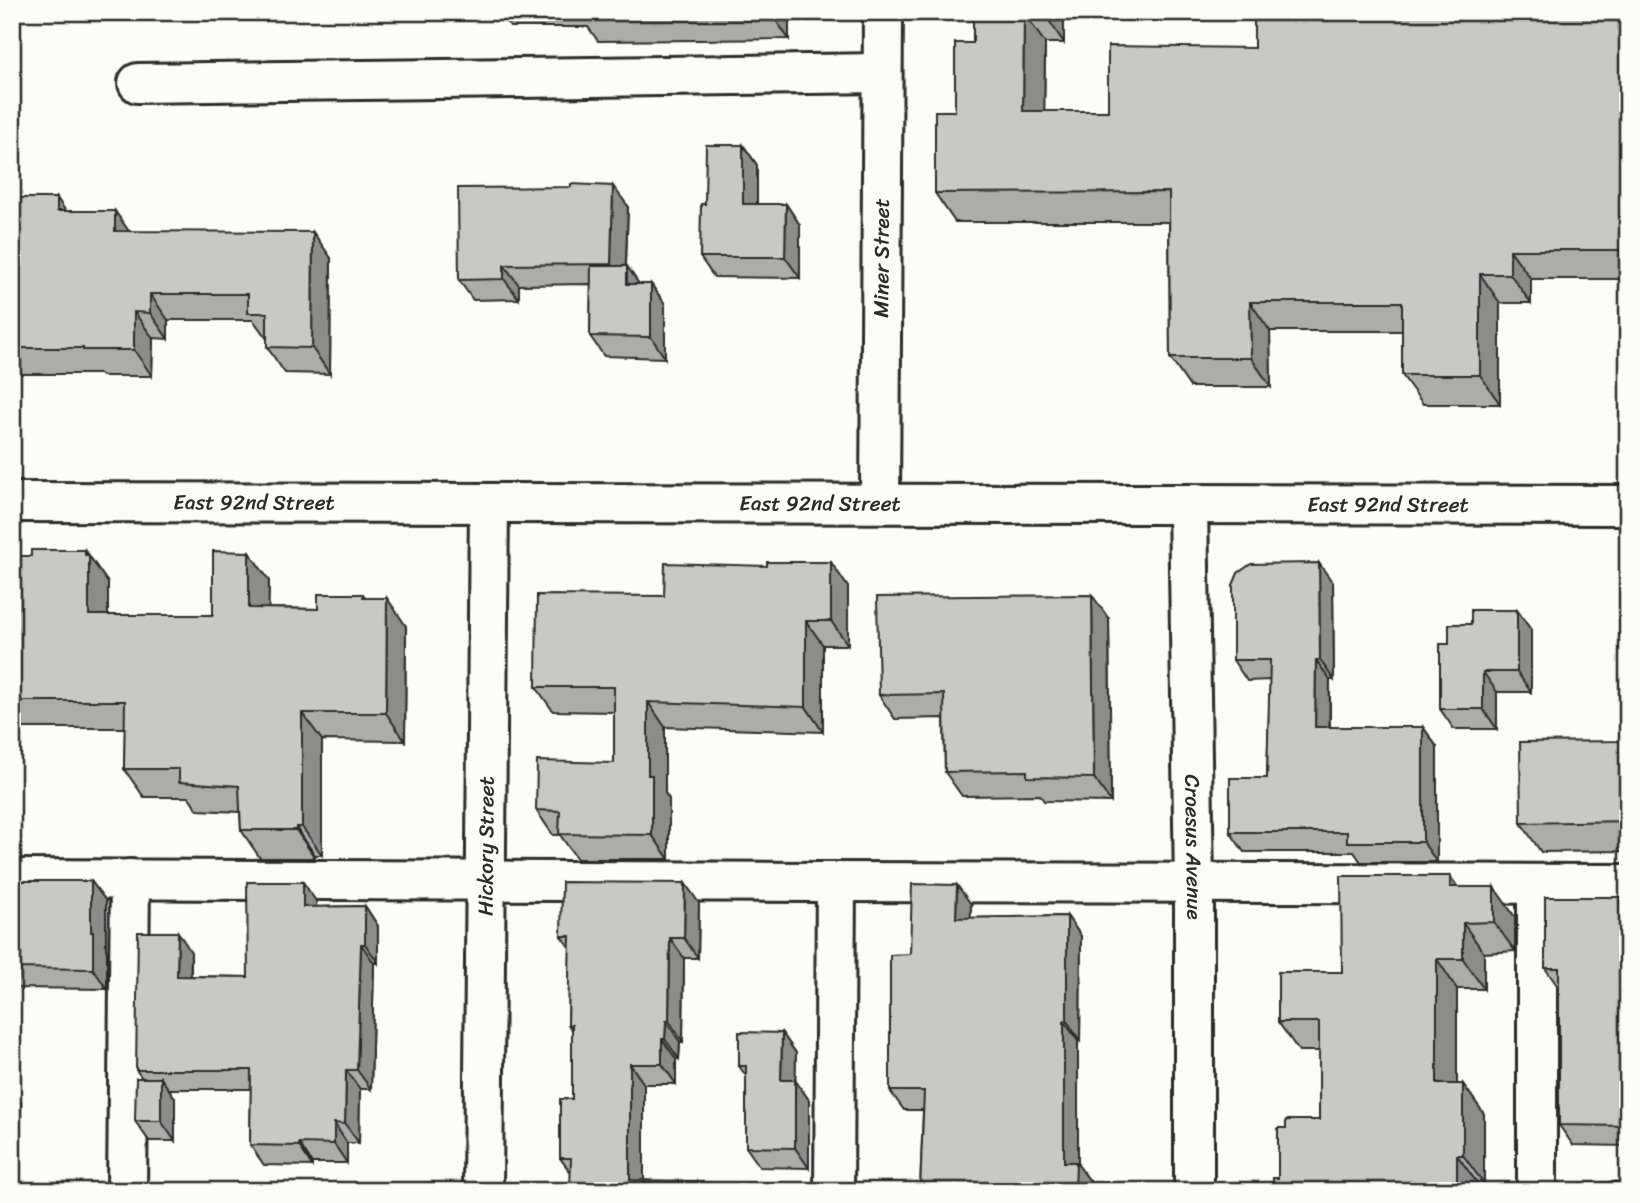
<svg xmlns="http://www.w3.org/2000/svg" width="1640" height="1203" font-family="Sriracha,sans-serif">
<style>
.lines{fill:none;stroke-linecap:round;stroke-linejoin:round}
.minor-casing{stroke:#2b2b2b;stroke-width:44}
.minor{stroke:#fdfcf7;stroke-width:38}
.wall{fill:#adaca9;stroke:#2b2b2b;stroke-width:2}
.shaded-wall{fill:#8d8c89;stroke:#2b2b2b;stroke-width:2}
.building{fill:#c9c8c4;stroke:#2b2b2b;stroke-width:2}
.labels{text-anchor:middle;stroke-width:6;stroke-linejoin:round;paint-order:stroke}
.street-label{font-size:21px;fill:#2b2b2b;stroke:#fdfcf7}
</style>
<rect width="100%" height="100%" fill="#fdfcf7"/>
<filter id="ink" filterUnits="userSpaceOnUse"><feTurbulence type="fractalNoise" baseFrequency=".0143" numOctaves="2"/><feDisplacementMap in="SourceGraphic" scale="14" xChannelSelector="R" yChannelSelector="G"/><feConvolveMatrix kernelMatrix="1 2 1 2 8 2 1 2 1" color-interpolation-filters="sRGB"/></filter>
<g filter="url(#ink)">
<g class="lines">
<!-- minor casing -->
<g class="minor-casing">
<g id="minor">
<path d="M 138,83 L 882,73"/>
<path id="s1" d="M 12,502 L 1628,505"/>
<path id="s2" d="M 880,503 L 883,12"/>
<path id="s3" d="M 1188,504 L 1194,885 L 1194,1191"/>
<path d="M 12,879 C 551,879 1089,885 1628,884"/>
<path d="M 1537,884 L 1537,1191"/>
<path d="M 127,1191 L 130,879"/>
<path id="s4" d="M 483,1191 L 489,503"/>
<path d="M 834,1191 L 836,882"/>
</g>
</g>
<!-- minor -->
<use href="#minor" class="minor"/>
</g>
<!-- wall -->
<path class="wall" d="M 499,12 L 789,12 L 789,39 L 598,41 L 588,27 L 510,27 Z
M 973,12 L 1064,12 L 1064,43 L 1045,43 L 1044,111 L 1108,111 L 1254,48 L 1628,12 L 1628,279 L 1531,279 L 1531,303 L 1500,303 L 1500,404 L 1423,404 L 1402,375 L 1402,331 L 1270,331 L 1271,387 L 1190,387 L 1170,358 L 1169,222 L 955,222 L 935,193 L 973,43 Z
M 743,145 L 757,165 L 757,204 L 786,204 L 800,225 L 800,278 L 714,277 L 700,257 L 705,204 Z
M 12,198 L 65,211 L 129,231 L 331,258 L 330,374 L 285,373 L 267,347 L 267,339 L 253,320 L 168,320 L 168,339 L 153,338 L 152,376 L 102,376 L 100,374 L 12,374 Z
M 628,206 L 626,266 L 639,284 L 651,284 L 665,304 L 665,358 L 604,356 L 590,336 L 591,284 L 519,285 L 519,299 L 473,300 L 459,280 Z
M 85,550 L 108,583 L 108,615 L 213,615 L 269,580 L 268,608 L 318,609 L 363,594 L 365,598 L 406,626 L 405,741 L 322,740 L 322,855 L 315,855 L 315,858 L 260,858 L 241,830 L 240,812 L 198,810 L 189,797 L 144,797 L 124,769 L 125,728 L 15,728 L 15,817 L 12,817 L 13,556 L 31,556 Z
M 1333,583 L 1334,680 L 1330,680 L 1330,727 L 1423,727 L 1437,747 L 1437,862 L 1361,862 L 1354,852 L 1244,852 L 1230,832 L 1267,778 L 1270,680 L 1247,681 L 1233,660 Z
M 848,587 L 848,645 L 823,645 L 823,732 L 665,727 L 665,793 L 669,799 L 669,859 L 577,859 L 560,835 L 553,835 L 536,810 L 614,763 L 614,712 L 553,711 L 536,687 L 664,596 Z
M 1628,602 L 1628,851 L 1541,852 L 1521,823 L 1624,741 Z
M 1517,610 L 1531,630 L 1531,692 L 1497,692 L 1497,729 L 1454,729 L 1440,709 L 1449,644 L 1471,624 Z
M 1109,619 L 1111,802 L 1044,801 L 1040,795 L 962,796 L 945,772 L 944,718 L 895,719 L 879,695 Z
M 1450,876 L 1457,887 L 1515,917 L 1515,951 L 1484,953 L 1484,989 L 1457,989 L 1457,1084 L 1463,1084 L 1484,1114 L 1484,1184 L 1478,1184 L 1478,1191 L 1273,1191 L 1278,1178 L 1286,1128 L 1319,1120 L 1319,1051 L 1299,1051 L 1278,1022 L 1342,972 Z
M 12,881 L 91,881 L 106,901 L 106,949 L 107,952 L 107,989 L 12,988 Z
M 1628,897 L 1628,1146 L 1573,1145 L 1559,1125 L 1559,988 L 1545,968 Z
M 316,901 L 316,907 L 365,906 L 378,926 L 378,963 L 374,963 L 371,1089 L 360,1089 L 359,1143 L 347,1143 L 347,1163 L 312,1163 L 312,1166 L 264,1165 L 250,1145 L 251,1089 L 169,1089 L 175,1098 L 175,1141 L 149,1141 L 135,1121 L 142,1078 L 136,1070 L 191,952 L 191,976 L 248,977 Z
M 699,903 L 698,958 L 684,958 L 683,1042 L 680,1042 L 679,1059 L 676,1059 L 676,1084 L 644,1084 L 644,1181 L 704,1191 L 571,1173 L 560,1158 L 572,1099 L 572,1030 L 568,1025 L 570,948 L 561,936 Z
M 971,904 L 970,918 L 1067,916 L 1081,936 L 1080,1041 L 1078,1041 L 1078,1165 L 1090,1181 L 1090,1191 L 920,1191 L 923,1110 L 904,1110 L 890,1091 L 910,954 Z
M 782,1033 L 796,1053 L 795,1080 L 809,1100 L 809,1168 L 760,1167 L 746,1147 L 746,1076 L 739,1066 Z
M 12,1091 L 21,1103 L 20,1147 L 12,1147 Z"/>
<!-- shaded-wall -->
<path class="shaded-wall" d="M 770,12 L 789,12 L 789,39 Z
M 1044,12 L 1064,12 L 1064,43 L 1044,13 Z
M 1024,13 L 1045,43 L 1044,141 L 1023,111 Z
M 743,145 L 757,165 L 757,224 L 743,204 Z
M 613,186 L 628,206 L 625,284 L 611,264 Z
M 57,198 L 75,225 L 57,211 Z
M 786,204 L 800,225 L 800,278 L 785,257 Z
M 115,211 L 133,237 L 115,231 Z
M 313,232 L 331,258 L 330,374 L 312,348 Z
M 1510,250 L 1531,279 L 1531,303 L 1510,274 Z
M 504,265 L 519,285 L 519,299 L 504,279 Z
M 627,266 L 641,287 L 627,284 Z
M 1480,274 L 1500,303 L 1500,404 L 1480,375 Z
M 651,284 L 665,304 L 665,358 L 651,337 Z
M 150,294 L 168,320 L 168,339 L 150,313 Z
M 1250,302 L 1270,331 L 1271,387 L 1251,358 Z
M 134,312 L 153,338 L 152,376 L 134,350 Z
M 85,550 L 108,583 L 108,643 L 89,615 Z
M 249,552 L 269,580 L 268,636 L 249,608 Z
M 831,562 L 848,587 L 848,645 L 831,621 Z
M 1319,563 L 1333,583 L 1334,680 L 1320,660 Z
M 1092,595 L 1109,619 L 1111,802 L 1094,778 Z
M 387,598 L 406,626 L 405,741 L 386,713 Z
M 1517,610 L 1531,630 L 1531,692 L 1517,672 Z
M 806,621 L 823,645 L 823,732 L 806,707 Z
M 1316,660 L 1330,680 L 1329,747 L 1315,727 Z
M 1483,672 L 1497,692 L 1497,729 L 1483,709 Z
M 648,702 L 665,727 L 665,793 L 669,799 L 669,859 L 652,835 L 648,775 Z
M 302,713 L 322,740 L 322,855 L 302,827 Z
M 12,725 L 15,728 L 15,817 L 12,813 Z
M 1423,727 L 1437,747 L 1437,862 L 1423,842 Z
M 296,827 L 315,855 L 315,858 L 296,830 Z
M 1450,876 L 1471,906 L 1450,887 Z
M 91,881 L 106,901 L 106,949 L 107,952 L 107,989 L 93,969 L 91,932 Z
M 303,882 L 316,901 L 317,926 L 303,907 Z
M 685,883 L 699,903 L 698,958 L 684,938 Z
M 957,885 L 971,904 L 970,938 L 956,918 Z
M 1494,887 L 1515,917 L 1515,951 L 1494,922 Z
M 365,906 L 378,926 L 378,963 L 365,944 Z
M 1067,916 L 1081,936 L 1080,1041 L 1067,1021 Z
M 1463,923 L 1484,953 L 1484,989 L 1463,959 Z
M 178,932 L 191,952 L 190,996 L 177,976 Z
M 670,938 L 684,958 L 683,1042 L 669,1021 Z
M 361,944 L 374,963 L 371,1089 L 357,1070 Z
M 1437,959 L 1457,989 L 1457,1114 L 1437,1084 Z
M 666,1021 L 680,1042 L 679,1059 L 665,1039 Z
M 1064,1021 L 1078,1041 L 1078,1165 L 1090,1181 L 1090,1191 L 1075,1191 L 1064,1162 Z
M 782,1033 L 796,1053 L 795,1100 L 781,1080 Z
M 662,1039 L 676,1059 L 676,1084 L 662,1064 Z
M 630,1064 L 644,1084 L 644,1191 L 630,1180 Z
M 346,1070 L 360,1089 L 359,1143 L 345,1124 Z
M 161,1078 L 175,1098 L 175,1141 L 161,1121 Z
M 795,1080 L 809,1100 L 809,1168 L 795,1148 Z
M 1463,1084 L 1484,1114 L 1484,1184 L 1463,1155 Z
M 12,1091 L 21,1103 L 20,1147 L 12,1136 Z
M 334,1123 L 347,1143 L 347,1163 L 334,1144 Z
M 299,1143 L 312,1163 L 312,1166 L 299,1146 Z
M 1457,1155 L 1478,1184 L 1478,1191 L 1457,1191 Z
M 697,1181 L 704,1191 L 697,1191 Z"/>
<!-- building -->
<path class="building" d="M 973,12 L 1044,12 L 1044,13 L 1024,13 L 1023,111 L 1108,111 L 1108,46 L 1254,48 L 1254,12 L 1628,12 L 1628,250 L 1510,250 L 1510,274 L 1480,274 L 1480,375 L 1402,375 L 1402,302 L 1250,302 L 1251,358 L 1170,358 L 1169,192 L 935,193 L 935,111 L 955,111 L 955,43 L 973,43 Z
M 706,145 L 743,145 L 743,204 L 786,204 L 785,257 L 700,257 L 701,204 L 705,204 Z
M 571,184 L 613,186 L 611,264 L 504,265 L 504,279 L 459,280 L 458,188 L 571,187 Z
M 12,198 L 57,198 L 57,211 L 115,211 L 115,231 L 313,232 L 312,348 L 267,347 L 267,313 L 248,313 L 248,294 L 150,294 L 150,313 L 134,312 L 134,350 L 83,350 L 83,348 L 12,348 Z
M 591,266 L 627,266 L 627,284 L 651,284 L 651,337 L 590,336 Z
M 31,550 L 85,550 L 85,555 L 89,555 L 89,615 L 213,615 L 213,551 L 249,552 L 249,608 L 318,609 L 318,594 L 363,594 L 363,598 L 387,598 L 386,713 L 302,713 L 302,827 L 296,827 L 296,830 L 241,830 L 239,786 L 179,782 L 179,769 L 124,769 L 125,701 L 12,701 L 13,556 L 31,556 Z
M 767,562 L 831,562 L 831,621 L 806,621 L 806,707 L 648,702 L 648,775 L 652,775 L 652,835 L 559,834 L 560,811 L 536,810 L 537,761 L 614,763 L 614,687 L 536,687 L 537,595 L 664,596 L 665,563 L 767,566 Z
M 1319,563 L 1320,660 L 1316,660 L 1315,727 L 1423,727 L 1423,842 L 1347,842 L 1347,832 L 1230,832 L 1230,778 L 1267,778 L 1270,660 L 1233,660 L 1233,585 L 1238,573 L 1251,564 Z
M 1092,595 L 1094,778 L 1027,777 L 1027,771 L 945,772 L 944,694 L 879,695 L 877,597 Z
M 1624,602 L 1628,602 L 1628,821 L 1521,823 L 1520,742 L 1624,741 Z
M 1471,610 L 1517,610 L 1517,672 L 1483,672 L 1483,709 L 1440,709 L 1440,644 L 1449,644 L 1449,624 L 1471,624 Z
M 1341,876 L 1450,876 L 1450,887 L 1494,887 L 1494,922 L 1463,923 L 1463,959 L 1437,959 L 1437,1084 L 1463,1084 L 1463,1155 L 1457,1155 L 1457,1191 L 1273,1191 L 1273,1178 L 1278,1178 L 1278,1128 L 1286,1128 L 1286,1120 L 1319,1120 L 1319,1022 L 1278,1022 L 1278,972 L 1342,972 Z
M 12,881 L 91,881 L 91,932 L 93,932 L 93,969 L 12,968 Z
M 247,882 L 303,882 L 303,907 L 365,906 L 365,944 L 361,944 L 357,1070 L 346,1070 L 345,1124 L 334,1123 L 334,1144 L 299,1143 L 299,1146 L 250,1145 L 251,1070 L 136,1070 L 138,932 L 178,932 L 177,976 L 248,977 Z
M 562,882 L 685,883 L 684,938 L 670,938 L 669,1021 L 666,1021 L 665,1039 L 662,1039 L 662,1064 L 630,1064 L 630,1180 L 697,1181 L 697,1191 L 570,1191 L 571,1158 L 560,1158 L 560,1099 L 572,1099 L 572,1025 L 568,1025 L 570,936 L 561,936 Z
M 912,884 L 957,885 L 956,918 L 1067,916 L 1067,1021 L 1064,1021 L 1064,1162 L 1076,1162 L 1075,1191 L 920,1191 L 924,1091 L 890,1091 L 890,955 L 910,954 Z
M 1545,897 L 1628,897 L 1628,1126 L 1559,1125 L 1559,968 L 1545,968 Z
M 739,1032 L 782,1033 L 781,1080 L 795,1080 L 795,1148 L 746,1147 L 746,1066 L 739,1066 Z
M 136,1078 L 161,1078 L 161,1121 L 135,1121 Z
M 1628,1181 L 1628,1191 L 1587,1191 L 1587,1184 Z
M 151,1184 L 212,1184 L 212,1191 L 151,1191 Z"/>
</g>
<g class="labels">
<!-- street labels -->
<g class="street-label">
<text dy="7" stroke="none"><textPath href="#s2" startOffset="245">Miner Street</textPath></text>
<text dy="7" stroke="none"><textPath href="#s1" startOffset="242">East 92nd Street</textPath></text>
<text dy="7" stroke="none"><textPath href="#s1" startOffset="808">East 92nd Street</textPath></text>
<text dy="7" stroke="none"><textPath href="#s1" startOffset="1376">East 92nd Street</textPath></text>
<text dy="7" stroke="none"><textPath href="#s4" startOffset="345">Hickory Street</textPath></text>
<text dy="7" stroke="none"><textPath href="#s3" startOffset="343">Croesus Avenue</textPath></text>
</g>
</g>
<!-- margin -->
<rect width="1640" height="1203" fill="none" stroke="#fdfcf7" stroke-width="42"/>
<rect x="21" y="21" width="1598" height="1161" fill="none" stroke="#2b2b2b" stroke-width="2.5" filter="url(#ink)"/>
</svg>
